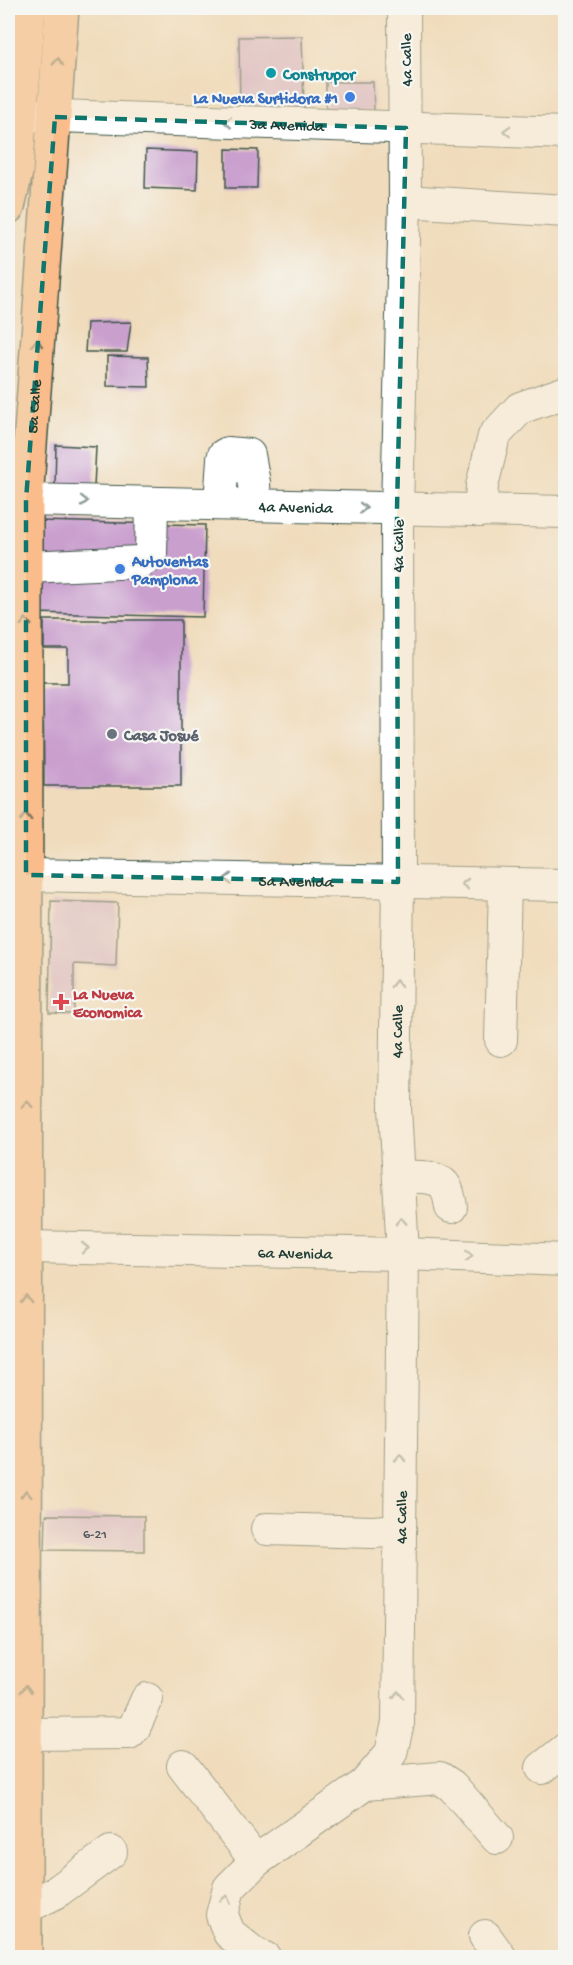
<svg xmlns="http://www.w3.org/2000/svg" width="573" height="1965" font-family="'Gochi Hand',sans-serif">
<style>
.building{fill:#c99fce}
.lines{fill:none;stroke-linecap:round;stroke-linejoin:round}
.minor-casing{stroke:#3e5548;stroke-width:34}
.major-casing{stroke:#3e5548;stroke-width:36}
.minor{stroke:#fff;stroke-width:32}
.major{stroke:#fabc8b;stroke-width:33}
.oneway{stroke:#82765b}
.oneway2{stroke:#8f9e9a}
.marked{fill:none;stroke:#0f766e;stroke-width:4.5;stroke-dasharray:12 8;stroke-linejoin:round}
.culture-dot{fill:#0f9aa8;stroke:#f6f6f2;stroke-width:2}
.shop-dot{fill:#3f7fe0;stroke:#f6f6f2;stroke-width:2}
.worship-dot{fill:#6b7280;stroke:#f6f6f2;stroke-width:2}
.health-dot{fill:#e0444e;stroke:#f6f6f2;stroke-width:2}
.labels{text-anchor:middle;stroke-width:4.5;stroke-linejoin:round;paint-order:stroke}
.number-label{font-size:14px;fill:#4a565a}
.street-label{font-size:16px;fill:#1f3d34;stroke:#f6f6f2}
.culture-label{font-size:16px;font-weight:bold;fill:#0d838f;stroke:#f6f6f2;text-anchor:start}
.shop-label{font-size:16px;font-weight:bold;fill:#366cbe;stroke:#f6f6f2;text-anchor:end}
.worship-label{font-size:16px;font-weight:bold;fill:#5b616d;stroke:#f6f6f2;text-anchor:start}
.health-label{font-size:16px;font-weight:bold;fill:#be3a42;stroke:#f6f6f2;text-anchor:start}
</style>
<rect width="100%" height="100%" fill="#f6f6f2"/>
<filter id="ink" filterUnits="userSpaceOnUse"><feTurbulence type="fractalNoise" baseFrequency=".0167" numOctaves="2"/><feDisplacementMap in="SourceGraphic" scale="12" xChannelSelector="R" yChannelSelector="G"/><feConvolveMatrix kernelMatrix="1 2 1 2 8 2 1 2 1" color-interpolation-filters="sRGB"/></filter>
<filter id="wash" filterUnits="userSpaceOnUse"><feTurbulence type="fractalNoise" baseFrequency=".008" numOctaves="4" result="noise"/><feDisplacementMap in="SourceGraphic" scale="24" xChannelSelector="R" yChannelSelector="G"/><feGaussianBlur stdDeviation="1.35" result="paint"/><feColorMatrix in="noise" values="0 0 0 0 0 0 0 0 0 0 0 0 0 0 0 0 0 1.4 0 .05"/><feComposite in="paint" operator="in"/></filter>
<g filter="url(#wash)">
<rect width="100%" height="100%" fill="#f0dcbc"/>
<g id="blocks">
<!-- building -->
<path class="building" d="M 302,36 L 304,110 L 240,111 L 239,37 Z
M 326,82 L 373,82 L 374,111 L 326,111 Z
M 226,149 L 258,150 L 257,188 L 226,188 Z
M 146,150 L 198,152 L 197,190 L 145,188 Z
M 131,322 L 127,352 L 85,352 L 87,323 Z
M 107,356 L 148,357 L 149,387 L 107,386 Z
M 56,445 L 96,447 L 94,487 L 55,485 Z
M 37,521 L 205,525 L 203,617 L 35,613 Z
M 44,620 L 181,620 L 181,786 L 44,786 L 43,683 L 68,683 L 68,649 L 44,649 Z
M 51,901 L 118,903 L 116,966 L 74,964 L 74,1014 L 49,1013 Z
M 46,1515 L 144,1516 L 144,1551 L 45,1550 Z"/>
</g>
</g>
<g filter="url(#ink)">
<use href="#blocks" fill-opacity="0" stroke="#3e5548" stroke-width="1.5"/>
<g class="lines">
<!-- minor casing -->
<g class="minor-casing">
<g id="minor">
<path id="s1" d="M 27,115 L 566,133"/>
<path d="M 405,201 L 566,211"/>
<path id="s2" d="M 26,500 L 566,512"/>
<path d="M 220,504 L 223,459 L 224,455 L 228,453 L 249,455 L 254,483 L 255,505"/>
<path d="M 480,511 L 482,486 L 494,436 L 520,408 L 566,392"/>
<path d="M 26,567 L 140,562 L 151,555 L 152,503"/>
<path id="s3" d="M 26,875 L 566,885"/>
<path d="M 501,1040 L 505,884"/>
<path d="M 400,1177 C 412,1177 440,1174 446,1188 C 449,1194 450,1201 451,1207"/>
<path id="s4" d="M 27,1247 L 403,1254 L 566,1260"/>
<path d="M 267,1529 L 373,1532 L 400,1530"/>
<path d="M 25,1734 L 129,1733 L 134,1728 L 147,1699"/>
<path d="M 183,1766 L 256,1861"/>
<path d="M 542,1768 L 566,1749"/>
<path d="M 365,1784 L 440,1778 L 452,1786 L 497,1838"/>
<path d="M 25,1908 L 55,1893 L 111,1852"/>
<path d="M 485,1936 L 501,1958"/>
<path id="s5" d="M 265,1958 L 255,1954 L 229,1933 L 222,1915 L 229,1888 L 256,1861 L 365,1784 L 391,1753 L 398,1723 L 403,1254 L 395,1108 L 398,882 L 397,508 L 405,201 L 404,8"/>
</g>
</g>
<!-- major casing -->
<g class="major-casing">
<g id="major">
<path d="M 8,207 L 16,172 L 29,8"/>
<path id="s6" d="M 25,1958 L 26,500 L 62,8"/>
</g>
</g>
<!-- minor -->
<use href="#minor" class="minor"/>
<!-- major -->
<use href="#major" class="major"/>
</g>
<!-- one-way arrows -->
<defs><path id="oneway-chevron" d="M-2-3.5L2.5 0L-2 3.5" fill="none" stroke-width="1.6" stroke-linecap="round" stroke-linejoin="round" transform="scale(1.5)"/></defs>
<g class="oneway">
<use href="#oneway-chevron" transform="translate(58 62) rotate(-86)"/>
<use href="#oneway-chevron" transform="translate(37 343) rotate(-86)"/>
<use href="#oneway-chevron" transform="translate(26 622) rotate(-90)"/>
<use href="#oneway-chevron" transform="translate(26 817) rotate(-90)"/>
<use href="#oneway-chevron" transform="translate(27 1104) rotate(-90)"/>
<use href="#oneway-chevron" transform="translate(26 1299) rotate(-90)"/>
<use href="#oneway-chevron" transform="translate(26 1494) rotate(-90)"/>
<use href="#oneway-chevron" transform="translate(26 1689) rotate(-90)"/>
</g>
<g class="oneway2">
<use href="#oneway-chevron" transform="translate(228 122) rotate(-178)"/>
<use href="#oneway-chevron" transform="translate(507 131) rotate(-178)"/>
<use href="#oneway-chevron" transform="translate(84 501) rotate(1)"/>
<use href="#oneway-chevron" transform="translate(363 508) rotate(1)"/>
<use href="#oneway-chevron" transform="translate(228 879) rotate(-179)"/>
<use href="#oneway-chevron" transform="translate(465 884) rotate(-179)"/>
<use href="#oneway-chevron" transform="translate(396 984) rotate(-89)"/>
<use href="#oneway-chevron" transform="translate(401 1221) rotate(-92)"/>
<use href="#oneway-chevron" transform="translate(85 1248) rotate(1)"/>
<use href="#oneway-chevron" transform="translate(469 1256) rotate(2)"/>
<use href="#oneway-chevron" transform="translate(400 1458) rotate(-89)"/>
<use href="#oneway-chevron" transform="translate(398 1695) rotate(-90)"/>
<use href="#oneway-chevron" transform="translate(226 1899) rotate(-74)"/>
</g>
</g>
<!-- marked area -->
<path d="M0 0H573V1965H0ZM 55,117 L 406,128 L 397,508 L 398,882 L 26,875 L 26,500 Z" fill="#f0dcbc" fill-opacity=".55" fill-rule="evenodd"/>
<path class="marked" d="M 55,117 L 406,128 L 397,508 L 398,882 L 26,875 L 26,500 Z"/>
<!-- markers -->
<circle class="culture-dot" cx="271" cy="73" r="6"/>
<g class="shop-dot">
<circle cx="350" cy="97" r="6"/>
<circle cx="120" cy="569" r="6"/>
</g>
<circle class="worship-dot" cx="112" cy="734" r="6"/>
<path class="health-dot" d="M58 993h6v6h6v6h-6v6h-6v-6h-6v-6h6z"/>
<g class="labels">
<!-- number labels -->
<g class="number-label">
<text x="95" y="1538">6-21</text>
</g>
<!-- street labels -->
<g class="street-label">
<text transform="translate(405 60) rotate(-91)" y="6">4a Calle</text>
<text dy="6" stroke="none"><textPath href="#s1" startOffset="260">3a Avenida</textPath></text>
<text dy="6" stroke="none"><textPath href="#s6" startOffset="1552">5a Calle</textPath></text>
<text dy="6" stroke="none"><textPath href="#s2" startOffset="270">4a Avenida</textPath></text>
<text transform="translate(397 546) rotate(-90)" y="6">4a Calle</text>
<text dy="6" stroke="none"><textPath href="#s3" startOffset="270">5a Avenida</textPath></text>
<text dy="6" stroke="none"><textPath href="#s5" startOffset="1026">4a Calle</textPath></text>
<text dy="6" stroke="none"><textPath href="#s4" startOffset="268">6a Avenida</textPath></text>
<text dy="6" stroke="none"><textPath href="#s5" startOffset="540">4a Calle</textPath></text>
</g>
<!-- culture labels -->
<g class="culture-label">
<text x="283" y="79">Construpor</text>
</g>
<!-- shop labels -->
<g class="shop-label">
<text x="338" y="103">La Nueva Surtidora #1</text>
<text x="132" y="566" text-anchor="start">Autoventas<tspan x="132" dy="18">Pamplona</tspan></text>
</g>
<!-- worship labels -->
<g class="worship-label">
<text x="124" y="740">Casa Josué</text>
</g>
<!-- health labels -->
<g class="health-label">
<text x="73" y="999">La Nueva<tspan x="73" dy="18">Economica</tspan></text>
</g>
</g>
<!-- margin -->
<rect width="573" height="1965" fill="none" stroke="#f6f6f2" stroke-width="30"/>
</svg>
